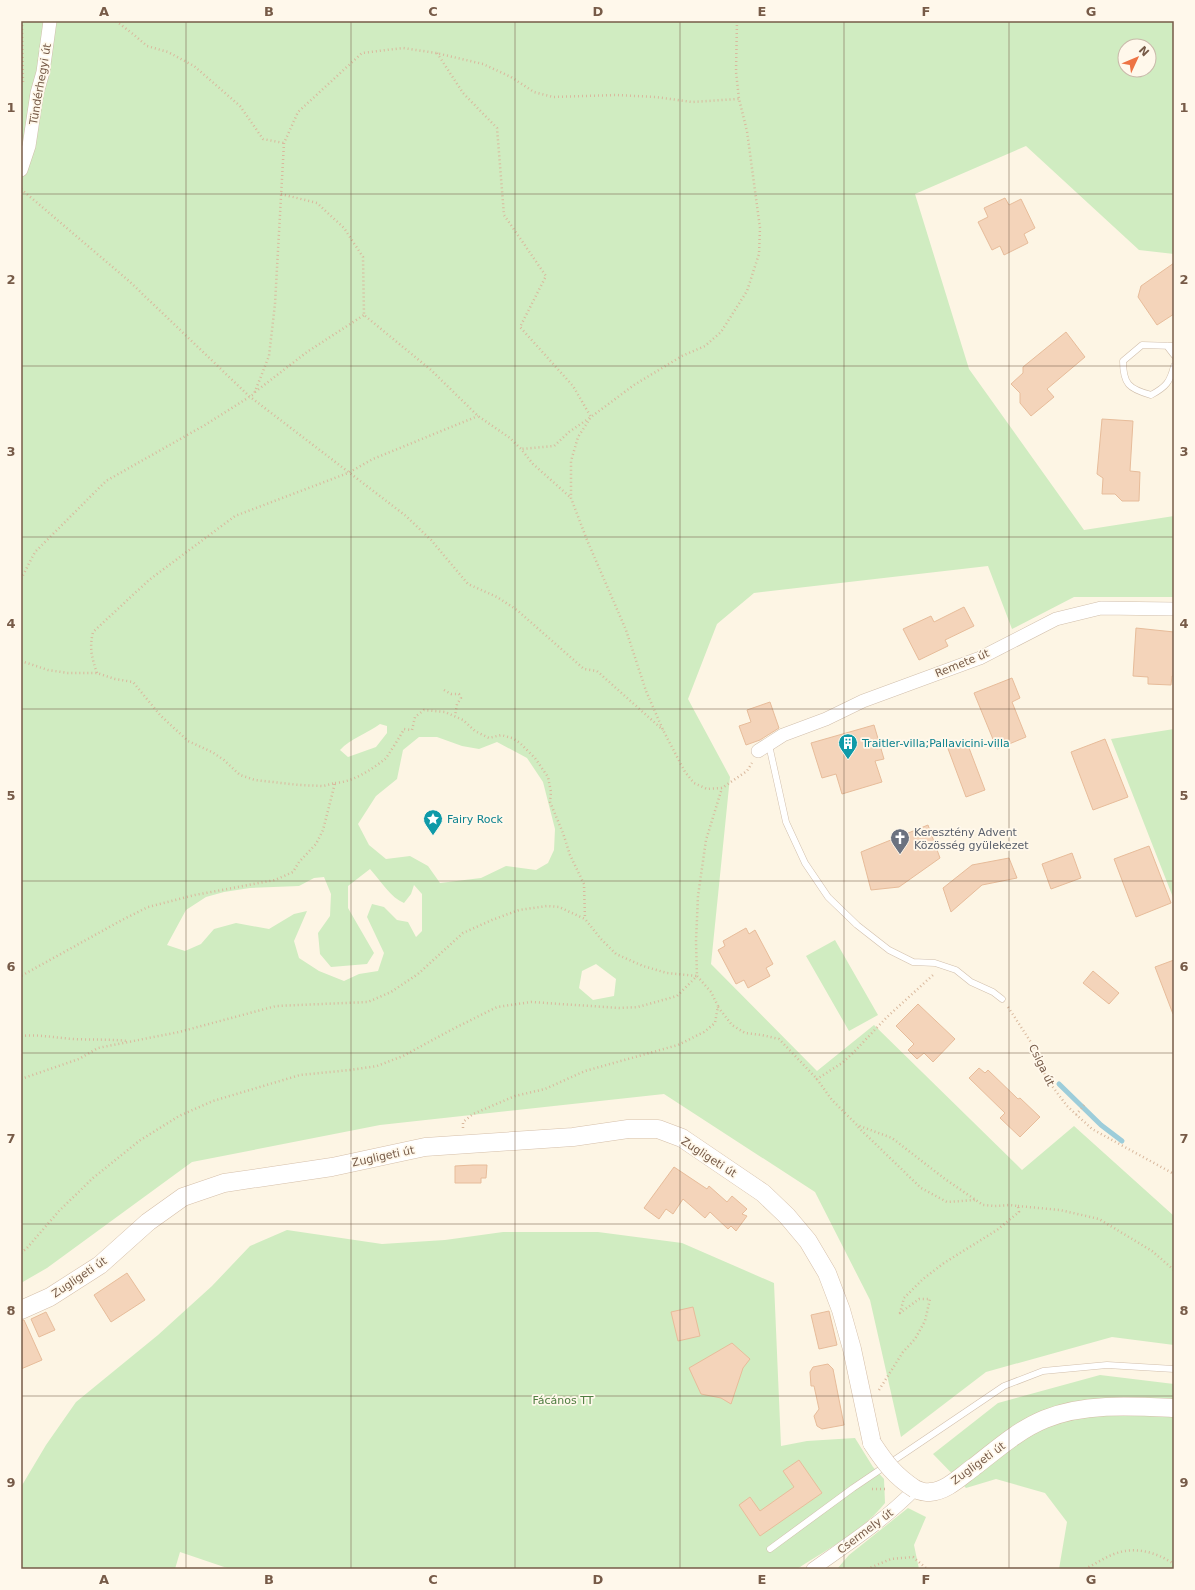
<svg xmlns="http://www.w3.org/2000/svg" width="1195" height="1590" font-family="'DejaVu Sans',sans-serif">
<style>
.green{fill:#d0ecc1;fill-rule:evenodd}
.lines{fill:none;stroke-linecap:round;stroke-linejoin:round}
.stream{stroke:#9dcdda;stroke-width:5}
.building{fill:#f4d4ba;stroke:#e7bc9a}
.lane-casing{stroke:#d1bfac;stroke-width:7}
.street-casing{stroke:#d1bfac;stroke-width:14}
.secondary-casing{stroke:#d5bfa9;stroke-width:19}
.path{stroke:#d9b89d;stroke-width:2.5;stroke-dasharray:1 3;stroke-linecap:butt}
.lane{stroke:#fff;stroke-width:6}
.street{stroke:#fff;stroke-width:13}
.secondary{stroke:#fff;stroke-width:18}
.secondary-bridge-casing{stroke:#d5bfa9;stroke-width:19;stroke-linecap:butt}
.secondary-bridge{stroke:#fff;stroke-width:18}
.grid{fill:none;stroke:#775b48;stroke-width:1;stroke-opacity:0.55}
.labels{text-anchor:middle;stroke-width:3.5;stroke-linejoin:round;paint-order:stroke}
.street-label{font-size:11px;fill:#775b48;stroke:#fff8eb}
.culture-label{font-size:11px;fill:#0d838f;stroke:#fff8eb;text-anchor:start}
.worship-label{font-size:11px;fill:#5b616d;stroke:#fff8eb;text-anchor:start}
.park-label{font-size:11px;fill:#4e7d40;stroke:#fff8eb}
.neatline{fill:none;stroke:#775b48;stroke-width:1.5}
.grid-label{font-size:13px;text-anchor:middle;font-weight:bold;fill:#775b48}
</style>
<rect width="100%" height="100%" fill="#fdf5e4"/>
<!-- green -->
<path class="green" d="M 21,21 L 1174,21 L 1174,254 L 1139,250 L 1026,146 L 915,194 L 969,369 L 1084,530 L 1174,516 L 1174,597 L 1074,597 L 1012,629 L 988,566 L 754,593 L 717,624 L 688,699 L 730,777 L 711,964 L 817,1071 L 874,1025 L 1022,1170 L 1074,1126 L 1174,1216 L 1174,1345 L 1112,1337 L 986,1372 L 901,1437 L 870,1300 L 815,1192 L 664,1094 L 380,1125 L 192,1162 L 47,1268 L 21,1283 ZM 1125,46 L 1149,46 L 1149,70 L 1125,70 ZM 380,724 L 387,726 L 387,733 L 376,747 L 348,757 L 340,750 C 350,739 368,733 380,724 ZM 419,737 L 437,737 L 462,746 L 479,749 L 497,742 L 527,758 L 543,782 L 555,829 L 554,850 L 548,863 L 536,870 L 506,866 L 481,878 L 440,883 L 428,866 L 410,856 L 386,859 L 369,845 L 358,824 L 376,796 L 397,779 L 403,750 ZM 370,869 C 380,880 391,898 404,903 L 411,894 L 414,885 L 422,894 L 422,931 L 416,937 L 408,922 L 397,920 L 384,907 L 372,904 L 367,917 L 384,953 L 378,971 L 359,974 L 344,981 L 319,971 L 299,958 L 294,941 L 307,911 L 294,914 L 269,929 L 236,923 L 214,929 L 201,944 L 185,951 L 167,945 L 186,910 L 206,897 L 224,892 L 250,888 L 299,886 L 314,878 L 324,877 L 331,894 L 330,916 L 318,933 L 320,954 L 331,967 L 367,964 L 374,953 L 348,908 L 348,886 ZM 596,964 L 616,979 L 614,996 L 593,1000 L 579,988 L 582,971 Z
M 1174,729 L 1174,900 L 1111,739 Z
M 835,940 L 878,1015 L 849,1031 L 806,956 Z
M 287,1230 L 382,1244 L 445,1240 L 503,1232 L 598,1232 L 682,1243 L 774,1283 L 781,1446 L 807,1441 L 855,1438 L 873,1467 L 884,1479 L 885,1503 C 864,1530 826,1550 797,1569 L 230,1569 L 180,1552 L 175,1569 L 21,1569 L 21,1487 L 46,1445 L 76,1402 L 158,1335 L 212,1286 L 250,1246 Z
M 1100,1375 L 1174,1384 L 1174,1569 L 1059,1569 L 1067,1522 L 1045,1493 L 996,1479 L 966,1488 L 933,1454 L 998,1403 Z
M 908,1508 L 926,1517 L 914,1545 L 919,1569 L 837,1569 L 849,1555 Z"/>
<g class="lines">
<!-- stream -->
<path class="stream" d="M 1059,1084 L 1101,1125 L 1122,1141"/>
</g>
<!-- building -->
<path class="building" d="M 1005,198 L 1009,205 L 1021,199 L 1035,228 L 1024,234 L 1028,243 L 1004,255 L 1000,246 L 992,250 L 978,222 L 988,217 L 984,208 Z
M 1174,263 L 1174,314 L 1157,325 L 1138,297 L 1141,286 Z
M 1066,332 L 1085,357 L 1047,389 L 1054,397 L 1031,416 L 1020,403 L 1020,393 L 1011,384 L 1023,373 L 1023,367 Z
M 1102,419 L 1133,421 L 1130,471 L 1140,472 L 1139,501 L 1122,501 L 1115,494 L 1102,494 L 1103,478 L 1097,474 Z
M 964,607 L 974,626 L 945,640 L 948,646 L 919,660 L 903,629 L 931,616 L 934,622 Z
M 1136,628 L 1174,632 L 1174,676 L 1172,676 L 1171,685 L 1148,684 L 1148,677 L 1133,676 Z
M 1012,678 L 1020,698 L 1012,702 L 1026,737 L 997,749 L 974,693 Z
M 770,702 L 779,728 L 760,740 L 746,745 L 739,726 L 751,722 L 747,710 Z
M 874,725 L 884,759 L 875,761 L 882,782 L 842,794 L 836,774 L 822,778 L 811,743 Z
M 1105,739 L 1128,797 L 1093,810 L 1071,752 Z
M 966,740 L 985,790 L 966,797 L 947,746 Z
M 928,825 L 940,858 L 899,887 L 871,890 L 861,852 Z
M 1149,846 L 1171,903 L 1136,917 L 1114,859 Z
M 1072,853 L 1081,878 L 1051,889 L 1042,864 Z
M 1009,858 L 1017,878 L 982,885 L 951,912 L 943,888 L 972,865 Z
M 746,928 L 749,934 L 755,930 L 773,964 L 766,968 L 770,976 L 748,988 L 744,980 L 736,984 L 718,950 L 725,946 L 723,941 Z
M 1174,960 L 1174,1014 L 1173,1014 L 1155,967 Z
M 1093,971 L 1119,993 L 1109,1004 L 1083,983 Z
M 918,1004 L 955,1039 L 933,1062 L 924,1053 L 917,1059 L 908,1050 L 914,1044 L 896,1026 Z
M 979,1068 L 985,1073 L 988,1070 L 1018,1099 L 1020,1098 L 1040,1117 L 1020,1137 L 1000,1118 L 1005,1113 L 969,1078 Z
M 473,1165 L 487,1165 L 486,1178 L 481,1178 L 481,1183 L 455,1183 L 455,1166 Z
M 674,1167 L 707,1189 L 709,1186 L 727,1202 L 732,1196 L 747,1209 L 742,1214 L 747,1216 L 736,1231 L 731,1226 L 728,1229 L 710,1212 L 705,1218 L 683,1199 L 673,1214 L 666,1209 L 659,1219 L 644,1208 Z
M 127,1273 L 145,1300 L 111,1322 L 94,1295 Z
M 693,1307 L 700,1336 L 678,1341 L 671,1312 Z
M 829,1311 L 837,1345 L 819,1349 L 811,1315 Z
M 46,1312 L 55,1330 L 39,1337 L 31,1319 Z
M 21,1320 L 24,1320 L 42,1360 L 21,1369 Z
M 732,1343 L 750,1359 L 743,1368 L 731,1404 L 721,1398 L 701,1394 L 689,1368 Z
M 828,1364 L 833,1369 L 844,1425 L 822,1429 L 817,1426 L 814,1416 L 819,1409 L 814,1386 L 811,1386 L 810,1372 L 813,1367 Z
M 799,1460 L 822,1493 L 760,1536 L 739,1505 L 750,1497 L 760,1511 L 794,1487 L 783,1471 Z"/>
<g class="lines">
<!-- lane casing -->
<g class="lane-casing">
<path id="lane" d="M 1167,346 L 1174,355
M 1174,346 L 1142,345 L 1123,361 C 1123,384 1129,389 1151,395 C 1166,387 1170,382 1174,366
M 769,745 L 786,822 L 805,863 L 828,897 L 857,925 L 889,950 L 913,962 L 935,963 L 956,970 L 971,982 L 993,992 L 1002,999
M 770,1549 L 853,1488 L 1004,1386 L 1043,1371 L 1107,1365 L 1174,1369"/>
</g>
<!-- street casing -->
<g class="street-casing">
<path id="street" d="M 21,170 L 29,146 L 37,93 L 43,72 L 50,21
M 758,751 L 783,735 L 826,719 L 863,701 L 980,658 L 1056,619 L 1101,608 L 1174,609
M 813,1569 C 848,1544 885,1520 915,1489"/>
</g>
<!-- secondary casing -->
<g class="secondary-casing">
<path id="secondary" d="M 21,1310 L 50,1297 L 100,1265 L 148,1222 L 183,1197 L 224,1183 L 332,1167 L 425,1147 L 573,1137 L 628,1129 L 658,1129 L 682,1138 L 763,1193 L 787,1216 L 808,1241 L 827,1273 L 841,1310 L 852,1349 L 872,1443
M 915,1489 C 920,1491 925,1493 930,1492 C 947,1491 961,1476 974,1467 C 996,1450 1018,1430 1045,1419 C 1084,1403 1132,1406 1174,1408"/>
</g>
<!-- path -->
<path class="path" d="M 22,21 L 23,83
M 116,21 L 133,34 L 147,46 L 168,52 L 194,66 L 240,106 L 263,139 L 284,143
M 737,21 L 736,72 L 739,99 L 747,131 L 760,228 L 759,254 L 747,291 L 721,332 L 705,346 L 682,356 L 634,385 L 591,417 L 578,437 L 571,461 L 571,498 L 587,540 L 626,630 L 646,691 L 663,730 L 685,772 L 694,783 L 707,789 L 722,788 L 747,771 L 752,763
M 437,53 L 463,93 L 497,128 L 504,215 L 546,276 L 520,327 L 573,386 L 591,417 L 569,432 L 554,446 L 521,449
M 21,189 L 129,281 L 249,396 L 406,516 L 431,540 L 468,584 L 497,597 L 517,610 L 584,669 L 597,671 L 663,730
M 281,194 L 317,203 L 344,228 L 363,257 L 364,315 L 431,370 L 478,416 L 510,438 L 521,449 L 533,464 L 570,497
M 255,392 L 307,352 L 364,315
M 21,579 L 35,552 L 106,481 L 205,425 L 254,394 L 269,356 L 275,304 L 284,143 L 298,112 L 362,53 L 403,48 L 436,53 L 483,64 L 511,77 L 534,92 L 553,97 L 616,95 L 656,97 L 692,102 L 739,99
M 21,661 L 48,670 L 68,673 L 97,673 L 115,679 L 133,682 L 160,715 L 188,741 L 212,752 L 224,760 L 240,775 L 255,780 L 299,785 L 323,786 L 335,783 L 323,830 L 316,844 L 299,862 L 293,872 L 275,880 L 195,895 L 148,907 L 122,920 L 21,976
M 97,673 C 92,658 89,649 93,632 L 149,580 L 235,516 L 348,473 L 373,459 L 478,416
M 444,690 L 451,694 L 459,694 L 461,698 L 457,704 L 455,716
M 335,783 C 353,782 371,770 385,759 C 388,756 401,735 404,729 L 412,730 L 415,717 L 424,710 L 445,712 L 463,720 L 475,731 L 489,738 L 501,735 L 512,738 L 520,743 L 535,758 L 548,777 L 551,792 L 550,802 L 563,833 L 570,855 L 584,884 L 585,919
M 718,1007 L 732,1025 L 745,1033 L 762,1035 L 779,1039 L 817,1079
M 1008,1007 L 1036,1050 L 1043,1071 L 1049,1082 L 1067,1106 L 1092,1129 L 1174,1174
M 21,1036 C 39,1034 56,1038 74,1039 C 93,1040 110,1039 128,1041
M 21,1079 L 79,1059 L 98,1048 L 179,1032 L 276,1006 L 368,1002 L 391,992 L 418,974 L 463,933 L 492,920 L 519,910 L 547,906 L 559,907 L 585,919 L 601,939 L 616,954 L 643,966 L 667,973 L 697,976
M 1076,1115 L 1084,1105
M 858,1127 L 921,1188 L 947,1202 L 975,1200
M 463,1128 L 463,1122 L 473,1114 L 515,1096 L 545,1089 L 585,1071 L 678,1045 L 704,1032 L 715,1023 L 718,1006 L 711,992 L 697,976 L 696,941 L 698,896 L 706,840 L 722,788
M 1018,1206 L 1060,1210 L 1099,1219 L 1152,1251 L 1174,1270
M 21,1253 L 27,1248 L 59,1211 L 93,1178 L 139,1141 L 179,1116 L 213,1101 L 300,1075 L 350,1070 L 377,1066 L 403,1056 L 451,1030 L 497,1007 L 531,1002 L 620,1008 L 638,1007 L 677,996 L 697,976
M 879,1390 L 903,1352 L 915,1339 L 925,1321 L 930,1299 L 919,1299 L 900,1313 L 904,1298 L 923,1279 L 944,1263 L 997,1230 L 1019,1212 L 1018,1206 L 1010,1205 L 995,1206 L 983,1205 L 945,1179 L 892,1138 L 857,1125 L 832,1100 L 817,1079 L 842,1063 L 853,1053 L 887,1017 L 933,975
M 872,1489 L 887,1489
M 867,1569 L 891,1559 L 913,1557 L 927,1569
M 1085,1569 C 1095,1564 1104,1558 1114,1554 C 1135,1546 1156,1552 1174,1564"/>
<!-- lane -->
<use href="#lane" class="lane"/>
<!-- street -->
<use href="#street" class="street"/>
<!-- secondary -->
<use href="#secondary" class="secondary"/>
<!-- secondary-bridge casing -->
<g class="secondary-bridge-casing">
<path id="secondary-bridge" d="M 872,1443 C 885,1463 895,1476 915,1489"/>
</g>
<!-- secondary-bridge -->
<use href="#secondary-bridge" class="secondary-bridge"/>
</g>
<!-- grid -->
<path class="grid" d="M 186,21 L 186,1569M 351,21 L 351,1569M 515,21 L 515,1569M 680,21 L 680,1569M 844,21 L 844,1569M 1009,21 L 1009,1569M 21,194 L 1174,194M 21,366 L 1174,366M 21,537 L 1174,537M 21,709 L 1174,709M 21,881 L 1174,881M 21,1053 L 1174,1053M 21,1224 L 1174,1224M 21,1396 L 1174,1396"/>
<!-- icons -->
<defs>
<g id="building-pin" transform="scale(1)"><path d="M0 17L-7.5 6A9.5 9.5 0 1 1 7.5 6Z" fill="#0f9aa8" stroke="#fff8eb"/><path d="M-4-6H4V6H1V3H-1V6H-4ZM-2.5-4.3h1.7v1.8h-1.7ZM.8-4.3h1.7v1.8H.8ZM-2.5-1h1.7V.8h-1.7ZM.8-1h1.7V.8H.8Z" fill="#fff"/></g>
<g id="sight-pin" transform="scale(1)"><path d="M0 17L-7.5 6A9.5 9.5 0 1 1 7.5 6Z" fill="#0f9aa8" stroke="#fff8eb"/><path d="M0-6L1.8-2.2L6-1.7L2.9 1.2L3.7 5.4L0 3.3L-3.7 5.4L-2.9 1.2L-6-1.7L-1.8-2.2Z" fill="#fff"/></g>
<g id="church-pin" transform="scale(1)"><path d="M0 17L-7.5 6A9.5 9.5 0 1 1 7.5 6Z" fill="#6b7280" stroke="#fff8eb"/><path d="M-1.2-6h2.4v3.5h3.3v2.4h-3.3V6h-2.4V-.1h-3.3v-2.4h3.3Z" fill="#fff"/></g>
</defs>
<g fill-rule="evenodd">
<use href="#building-pin" x="848" y="743"/>
<use href="#sight-pin" x="433" y="819"/>
<use href="#church-pin" x="900" y="838"/>
</g>
<g class="labels">
<!-- street labels -->
<g class="street-label">
<text transform="translate(40 84) rotate(-80)" y="4">Tündérhegyi út</text>
<text transform="translate(962 663) rotate(-22)" y="4">Remete út</text>
<text transform="translate(1042 1065) rotate(64)" y="4">Csiga út</text>
<text transform="translate(383 1156) rotate(-12)" y="4">Zugligeti út</text>
<text transform="translate(709 1157) rotate(33)" y="4">Zugligeti út</text>
<text transform="translate(79 1277) rotate(-34)" y="4">Zugligeti út</text>
<text transform="translate(978 1463) rotate(-36)" y="4">Zugligeti út</text>
<text transform="translate(865 1531) rotate(-37)" y="4">Csermely út</text>
</g>
<!-- culture labels -->
<g class="culture-label">
<text x="862" y="747">Traitler-villa;Pallavicini-villa</text>
<text x="447" y="823">Fairy Rock</text>
</g>
<!-- worship labels -->
<g class="worship-label">
<text x="914" y="836">Keresztény Advent<tspan x="914" dy="13">Közösség gyülekezet</tspan></text>
</g>
<!-- park labels -->
<g class="park-label">
<text x="563" y="1404">Fácános TT</text>
</g>
</g>
<!-- border -->
<rect width="1195" height="1590" fill="none" stroke="#fff8eb" stroke-width="44"/>
<!-- north arrow -->
<g transform="translate(1137 58) rotate(46)"><circle r="19" fill="#fff8eb" stroke="#c9b9aa"/>
<path d="M0-3L7 15L0 10L-7 15Z" fill="#ed7343"/>
<text y="-6" font-size="11" font-weight="bold" text-anchor="middle" fill="#775b48">N</text>
</g>
<rect x="22" y="22" width="1151" height="1546" class="neatline"/>
<g class="grid-label">
<text x="104" y="16">A</text>
<text x="269" y="16">B</text>
<text x="433" y="16">C</text>
<text x="598" y="16">D</text>
<text x="762" y="16">E</text>
<text x="926" y="16">F</text>
<text x="1091" y="16">G</text>
<text x="11" y="112">1</text>
<text x="1184" y="112">1</text>
<text x="11" y="284">2</text>
<text x="1184" y="284">2</text>
<text x="11" y="456">3</text>
<text x="1184" y="456">3</text>
<text x="11" y="628">4</text>
<text x="1184" y="628">4</text>
<text x="11" y="800">5</text>
<text x="1184" y="800">5</text>
<text x="11" y="971">6</text>
<text x="1184" y="971">6</text>
<text x="11" y="1143">7</text>
<text x="1184" y="1143">7</text>
<text x="11" y="1315">8</text>
<text x="1184" y="1315">8</text>
<text x="11" y="1487">9</text>
<text x="1184" y="1487">9</text>
<text x="104" y="1584">A</text>
<text x="269" y="1584">B</text>
<text x="433" y="1584">C</text>
<text x="598" y="1584">D</text>
<text x="762" y="1584">E</text>
<text x="926" y="1584">F</text>
<text x="1091" y="1584">G</text>
</g>
</svg>
